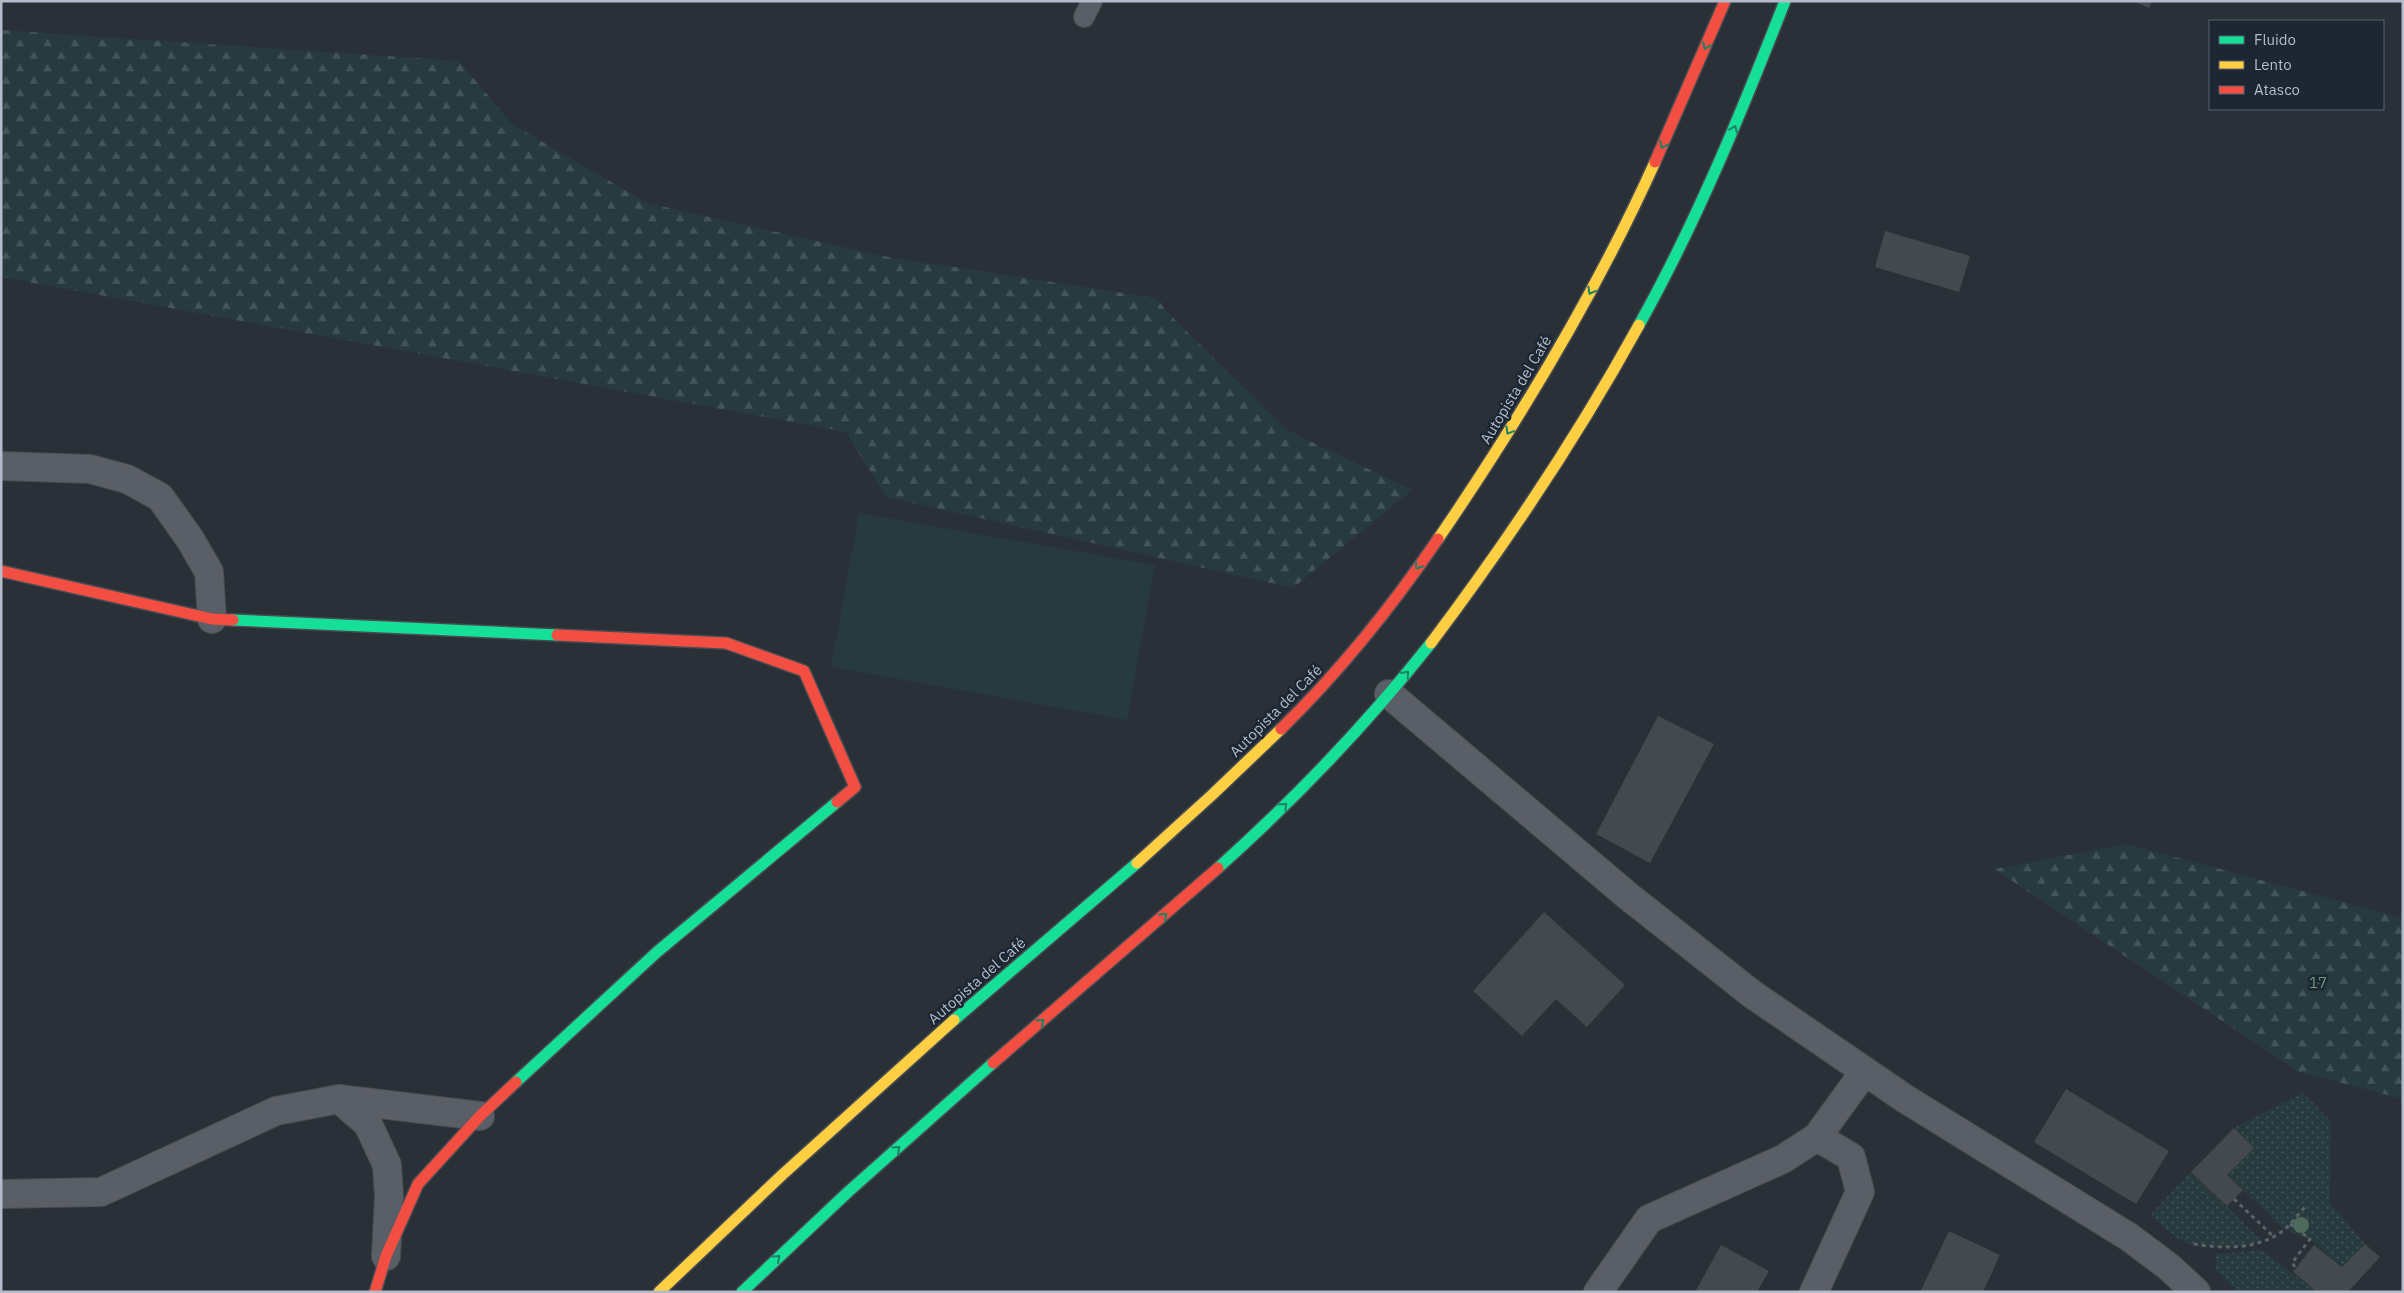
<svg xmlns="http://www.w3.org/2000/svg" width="2404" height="1293" font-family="'IBM Plex Sans',sans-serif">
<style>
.grass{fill:#273a3e}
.forest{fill:url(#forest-firs)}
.garden{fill:url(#garden-dots)}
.building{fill:#444950}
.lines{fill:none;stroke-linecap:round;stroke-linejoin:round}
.lane-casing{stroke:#484c53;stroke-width:22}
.street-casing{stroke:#484c53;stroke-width:30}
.fast-casing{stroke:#484c53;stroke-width:14}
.slow-casing{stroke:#484c53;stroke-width:14}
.jam-casing{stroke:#484c53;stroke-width:14}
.path{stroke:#5d636a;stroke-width:3;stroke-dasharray:4 4;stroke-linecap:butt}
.lane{stroke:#5a5e66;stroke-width:20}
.street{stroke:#5a5e66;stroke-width:28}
.fast{stroke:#16e098;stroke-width:11}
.slow{stroke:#ffcf43;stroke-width:11}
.jam{stroke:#f24e42;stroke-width:11}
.tree{fill:#4e6a5a}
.oneway{stroke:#1a8366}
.labels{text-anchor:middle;stroke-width:5;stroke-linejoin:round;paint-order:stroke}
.street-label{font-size:15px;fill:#b4bcc9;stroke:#1d2633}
.park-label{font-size:15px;fill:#6b9a76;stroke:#1d2633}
</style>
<defs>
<pattern id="forest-firs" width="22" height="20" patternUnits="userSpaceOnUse" patternTransform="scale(1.25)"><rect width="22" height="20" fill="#273a3e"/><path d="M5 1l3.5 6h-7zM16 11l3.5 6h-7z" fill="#445559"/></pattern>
<pattern id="garden-dots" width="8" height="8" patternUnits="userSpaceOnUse" patternTransform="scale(1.25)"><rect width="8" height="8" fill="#273a3e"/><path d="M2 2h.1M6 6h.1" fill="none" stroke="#445559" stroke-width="1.8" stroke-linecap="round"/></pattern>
</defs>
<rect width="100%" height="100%" fill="#2a3038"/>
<!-- grass -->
<path class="grass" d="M 859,513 L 1155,565 L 1127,720 L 831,667 Z"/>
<!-- forest -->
<path class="forest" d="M 1,30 L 459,61 L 512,124 L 647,203 L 883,256 L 1157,298 L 1166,311 L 1287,430 L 1412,490 L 1293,588 L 886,497 L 846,432 L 1,277 Z
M 2127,844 L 2403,918 L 2403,1099 L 2299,1072 L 1994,869 Z"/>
<!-- garden -->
<path class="garden" d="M 2303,1093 L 2331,1121 L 2330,1203 L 2365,1244 L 2342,1267 L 2310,1239 L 2285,1230 L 2227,1175 L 2254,1148 L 2234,1128 Z
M 2191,1172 L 2262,1241 C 2248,1249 2199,1249 2184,1242 C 2172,1236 2160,1223 2150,1215 Z
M 2261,1250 L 2317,1292 L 2239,1292 L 2216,1270 L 2216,1254 Z"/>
<!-- building -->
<path class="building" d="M 2133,1 L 2152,1 L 2149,8 Z
M 1885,231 L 1970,256 L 1959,292 L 1875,267 Z
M 1658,716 L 1714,744 L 1650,863 L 1596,834 Z
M 1544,912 L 1625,985 L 1587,1027 L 1556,999 L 1522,1036 L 1473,991 Z
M 2066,1089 L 2169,1151 L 2136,1204 L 2034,1142 Z
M 2234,1128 L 2254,1148 L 2227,1175 L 2243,1190 L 2227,1206 L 2191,1172 Z
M 1949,1231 L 2000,1255 L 1983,1292 L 1920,1292 Z
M 2365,1244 L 2380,1257 L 2348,1292 L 2317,1292 L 2293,1272 L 2314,1245 L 2342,1267 Z
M 1721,1245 L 1769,1271 L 1757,1292 L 1695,1292 Z"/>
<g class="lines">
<!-- lane casing -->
<g class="lane-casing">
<path id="lane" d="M 1084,17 L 1092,1"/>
</g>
<!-- street casing -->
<g class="street-casing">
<path id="street" d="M 1,466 L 90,469 L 127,479 L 160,497 L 190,539 L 209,572 L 212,619
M 1389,694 L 1628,896 L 1752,994 L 1904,1098 L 2129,1237 L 2169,1267 L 2196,1292
M 339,1099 L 368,1124 L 387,1165 L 389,1197 L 386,1256
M 1,1194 L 101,1192 L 276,1111 L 339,1099 L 480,1116
M 1598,1292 L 1649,1219 L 1783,1159 L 1817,1137
M 1814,1292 L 1860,1192 L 1851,1157 L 1817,1137 L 1865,1071"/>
</g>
<!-- fast casing -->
<g class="fast-casing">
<path id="fast" d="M 1639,325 C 1697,221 1742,111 1785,1
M 233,620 L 557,635
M 1218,868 C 1295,799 1366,725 1431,643
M 954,1020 L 1137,863
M 516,1082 L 657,952 L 837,802
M 742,1292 L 848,1192 L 993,1063"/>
</g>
<!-- slow casing -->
<g class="slow-casing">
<path id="slow" d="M 1438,539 C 1520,419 1595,295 1655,162
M 1431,643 C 1507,542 1578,436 1639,325
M 1137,863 L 1213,794 L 1281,729
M 659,1292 L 782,1175 L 954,1020"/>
</g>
<!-- jam casing -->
<g class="jam-casing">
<path id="jam" d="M 1655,162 L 1725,1
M 1,571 L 212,619 L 233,620
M 557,635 L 726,643 L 804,671 L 855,787 L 837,802
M 1281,729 C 1340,671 1391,608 1438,539
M 993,1063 L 1218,868
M 375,1292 L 386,1256 L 418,1184 L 480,1116 L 516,1082"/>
</g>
<!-- path -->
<path class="path" d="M 2234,1199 L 2273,1236
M 2290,1224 L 2310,1239 L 2292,1263 L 2296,1268
M 2194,1244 C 2224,1249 2260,1250 2285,1229 C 2292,1223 2299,1213 2306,1206"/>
<!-- lane -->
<use href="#lane" class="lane"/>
<!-- street -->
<use href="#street" class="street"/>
<!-- fast -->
<use href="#fast" class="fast"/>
<!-- slow -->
<use href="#slow" class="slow"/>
<!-- jam -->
<use href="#jam" class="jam"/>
</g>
<!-- trees -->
<circle class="tree" cx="2301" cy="1225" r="8"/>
<!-- one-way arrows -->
<defs><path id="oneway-chevron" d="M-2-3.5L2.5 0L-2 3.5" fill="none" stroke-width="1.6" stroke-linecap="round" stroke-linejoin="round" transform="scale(1.25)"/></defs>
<g class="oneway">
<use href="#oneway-chevron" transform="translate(1706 46) rotate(113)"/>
<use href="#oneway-chevron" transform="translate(1734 129) rotate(-67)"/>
<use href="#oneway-chevron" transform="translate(1663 145) rotate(115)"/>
<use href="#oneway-chevron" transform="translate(1591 291) rotate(119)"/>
<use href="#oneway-chevron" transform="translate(1509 431) rotate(121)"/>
<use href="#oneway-chevron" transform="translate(1418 566) rotate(126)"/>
<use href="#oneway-chevron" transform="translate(1406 674) rotate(-49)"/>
<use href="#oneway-chevron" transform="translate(1284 806) rotate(-44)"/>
<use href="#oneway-chevron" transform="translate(1164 916) rotate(-42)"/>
<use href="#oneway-chevron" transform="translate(1041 1022) rotate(-41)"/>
<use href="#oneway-chevron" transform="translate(897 1149) rotate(-42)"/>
<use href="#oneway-chevron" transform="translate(777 1258) rotate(-42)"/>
</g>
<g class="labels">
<!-- street labels -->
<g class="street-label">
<text transform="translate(1516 390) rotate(-59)" y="5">Autopista del Café</text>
<text transform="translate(1276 711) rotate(-45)" y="5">Autopista del Café</text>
<text transform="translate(977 981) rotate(-41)" y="5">Autopista del Café</text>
</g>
<!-- park labels -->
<g class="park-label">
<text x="2318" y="988">17</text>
</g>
</g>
<!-- border -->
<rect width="2404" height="1293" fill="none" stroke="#b4bcc9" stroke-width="5"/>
<!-- legend -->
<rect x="2209" y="20" width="175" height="90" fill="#1d2633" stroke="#59626f"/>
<rect x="2219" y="36" width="25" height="8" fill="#16e098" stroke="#59626f"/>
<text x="2254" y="45" font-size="15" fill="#b4bcc9">Fluido</text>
<rect x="2219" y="61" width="25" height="8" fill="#ffcf43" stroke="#59626f"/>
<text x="2254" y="70" font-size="15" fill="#b4bcc9">Lento</text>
<rect x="2219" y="86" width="25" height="8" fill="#f24e42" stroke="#59626f"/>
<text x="2254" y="95" font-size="15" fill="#b4bcc9">Atasco</text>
</svg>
